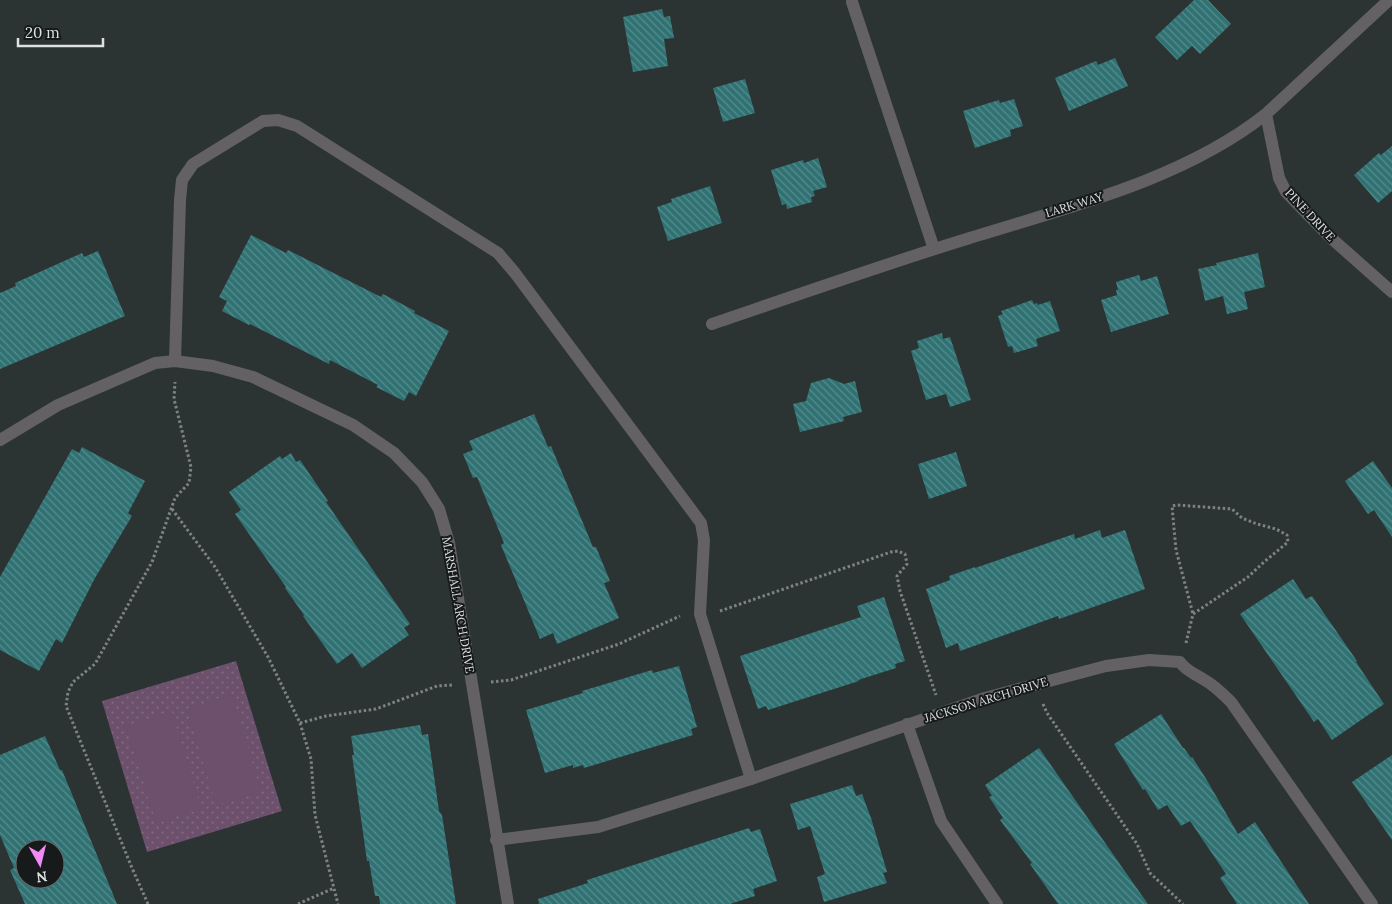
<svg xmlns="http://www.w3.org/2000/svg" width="1392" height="904" font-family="Lora,serif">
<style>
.grass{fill:url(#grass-dots)}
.pitch{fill:#6c506c}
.building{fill:url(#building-back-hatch);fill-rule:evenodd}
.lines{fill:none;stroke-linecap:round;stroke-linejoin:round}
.path{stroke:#7d8383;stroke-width:3;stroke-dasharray:2.5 2.5;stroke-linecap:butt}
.lane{stroke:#636163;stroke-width:12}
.street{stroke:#636163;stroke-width:12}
.labels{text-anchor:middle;stroke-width:4;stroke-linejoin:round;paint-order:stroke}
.street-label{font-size:12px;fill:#dde1e1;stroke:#171a1a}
</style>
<defs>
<pattern id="grass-dots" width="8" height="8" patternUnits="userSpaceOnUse" patternTransform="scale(1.25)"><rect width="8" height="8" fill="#6c506c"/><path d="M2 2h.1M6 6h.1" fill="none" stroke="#816981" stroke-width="1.8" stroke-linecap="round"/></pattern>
<pattern id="building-back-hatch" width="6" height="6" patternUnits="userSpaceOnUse" patternTransform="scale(1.25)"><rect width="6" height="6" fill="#307273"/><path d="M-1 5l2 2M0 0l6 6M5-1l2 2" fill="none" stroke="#578c8d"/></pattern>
</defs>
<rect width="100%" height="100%" fill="#2c3333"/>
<!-- grass -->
<path class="grass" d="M 236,661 L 282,811 L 147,852 L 102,701 Z"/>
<!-- pitch -->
<path class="pitch" d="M 232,695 L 261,792 L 216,805 L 187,709 Z
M 172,712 L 201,809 L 156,822 L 126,726 Z"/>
<!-- building -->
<path class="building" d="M 1194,0 L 1208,0 L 1231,24 L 1200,54 L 1192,46 L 1177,60 L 1155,37 Z
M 662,9 L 664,17 L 670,16 L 674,38 L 664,39 L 668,66 L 633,72 L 623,17 Z
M 1115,58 L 1128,86 L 1069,111 L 1055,78 L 1096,61 L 1098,65 Z
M 745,79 L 755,113 L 723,122 L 713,88 Z
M 1014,99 L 1023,126 L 1010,130 L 1011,136 L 975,148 L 963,111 L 999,100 L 1000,103 Z
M 1392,146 L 1392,191 L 1378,203 L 1354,175 L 1379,153 L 1381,155 Z
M 818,158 L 827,187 L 813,191 L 815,196 L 811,197 L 812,202 L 787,209 L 786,204 L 782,205 L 771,170 L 803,160 L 804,163 Z
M 710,186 L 722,223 L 668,241 L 657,207 L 672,202 L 671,199 Z
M 251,235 L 286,253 L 288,250 L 381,297 L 383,294 L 415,311 L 414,313 L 449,331 L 416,396 L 409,392 L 404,401 L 376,387 L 378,385 L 330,360 L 329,364 L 250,324 L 249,325 L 222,311 L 227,301 L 219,297 Z
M 98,251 L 125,316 L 0,369 L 0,293 L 16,286 L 15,283 L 82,253 L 84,257 Z
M 1258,253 L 1265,287 L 1244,292 L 1248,309 L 1227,314 L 1223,296 L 1205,301 L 1198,269 L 1217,265 L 1216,263 Z
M 1139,275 L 1141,281 L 1157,276 L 1169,314 L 1111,332 L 1101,300 L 1117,295 L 1116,290 L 1118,290 L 1116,282 Z
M 1032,300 L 1034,304 L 1037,303 L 1038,305 L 1050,301 L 1060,331 L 1036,339 L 1038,346 L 1014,353 L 1012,346 L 1008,347 L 998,316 L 1003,314 L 1001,311 Z
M 942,333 L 943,339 L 950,337 L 971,400 L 950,407 L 946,394 L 926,400 L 911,351 L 919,348 L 917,341 Z
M 829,378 L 844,384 L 855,381 L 862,412 L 843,417 L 844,421 L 800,432 L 793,404 L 806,401 L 811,383 Z
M 534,414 L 548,447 L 551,446 L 593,547 L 596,547 L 610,581 L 604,583 L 619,618 L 557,644 L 553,633 L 540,639 L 501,545 L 504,543 L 477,477 L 473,478 L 463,454 L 473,450 L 469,441 Z
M 82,447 L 145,481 L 128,513 L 132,516 L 95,578 L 62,643 L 56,639 L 39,671 L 0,650 L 0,577 L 72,449 L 79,453 Z
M 956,452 L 967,486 L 929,499 L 918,464 Z
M 291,453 L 296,462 L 300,460 L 328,501 L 326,502 L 410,624 L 404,628 L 409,635 L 362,668 L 352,653 L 337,664 L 303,616 L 304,615 L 285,588 L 286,587 L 235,514 L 241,510 L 229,492 L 280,456 L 282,459 Z
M 1373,461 L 1392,488 L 1392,537 L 1374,510 L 1368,514 L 1345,481 Z
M 1100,530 L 1102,538 L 1125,530 L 1145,589 L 1059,619 L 1058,616 L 960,651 L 958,643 L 946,648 L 926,589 L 950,580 L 949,576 L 975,567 L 975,568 L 1074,534 L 1075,539 Z
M 1293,579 L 1306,599 L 1312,596 L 1357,661 L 1356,662 L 1384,704 L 1332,740 L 1318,719 L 1314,722 L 1240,614 Z
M 884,597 L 905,661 L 895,664 L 896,668 L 858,680 L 859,681 L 768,710 L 766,706 L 758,709 L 740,656 L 861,617 L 857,606 Z
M 679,666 L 697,727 L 691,729 L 693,735 L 584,768 L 583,765 L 573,768 L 573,765 L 545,773 L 526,710 L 583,693 L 582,691 L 652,670 L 653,673 Z
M 1161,714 L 1183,748 L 1184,748 L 1191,758 L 1192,757 L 1205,777 L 1238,834 L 1255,822 L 1309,904 L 1237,904 L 1220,878 L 1226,874 L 1190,821 L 1181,826 L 1167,805 L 1158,810 L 1145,789 L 1143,790 L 1114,744 Z
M 420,725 L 422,735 L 428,734 L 439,811 L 442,815 L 456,904 L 380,904 L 379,896 L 375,896 L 369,861 L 367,861 L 352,755 L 354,755 L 351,736 Z
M 45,736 L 60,770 L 62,770 L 117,904 L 25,904 L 10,870 L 14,868 L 0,835 L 0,755 ZM 25,849 L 55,849 L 55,879 L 25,879 Z
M 1039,748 L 1124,870 L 1148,904 L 1058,904 L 1030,864 L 1032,863 L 1000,820 L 1003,818 L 989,797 L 992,796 L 985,785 Z
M 1392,755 L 1392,840 L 1352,782 Z
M 852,785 L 856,796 L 862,794 L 871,818 L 887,872 L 883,873 L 887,883 L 824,902 L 817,877 L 825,874 L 810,826 L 798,830 L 790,804 Z
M 749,828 L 751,832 L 760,829 L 777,881 L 753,889 L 755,896 L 730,904 L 539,904 L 538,899 L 588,883 L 587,880 Z"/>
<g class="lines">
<!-- path -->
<path class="path" d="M 172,509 L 215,567 L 268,657 L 300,723 L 311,759 L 315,815 L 338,904
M 720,611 L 891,552 L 898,551 L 905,554 L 907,564 L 897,576 L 900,591 L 936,695
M 1186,643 L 1193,614 L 1248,577 L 1264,562 L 1288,542 L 1287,535 L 1276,529 L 1257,524 L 1242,518 L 1232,509 L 1177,505 L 1172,506 L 1176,550 L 1193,614
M 491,682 L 511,680 L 619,644 L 680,616
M 1043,704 L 1047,713 L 1137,844 L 1150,873 L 1183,904
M 300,723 L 326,716 L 376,709 L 437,686 L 452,685
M 148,904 L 132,868 L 66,706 L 68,692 L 73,682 L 95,664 L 152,562 L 175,498 L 189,483 L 191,467 L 174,399 L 175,382
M 298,904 L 334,888"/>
<!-- lane -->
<path class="lane" d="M 175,361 L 180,200 L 182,180 L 193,164 L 263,121 L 278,120 L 297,126 L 498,253 L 515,273 L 701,523 L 704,540 L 700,614 L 751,779"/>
<!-- street -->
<path class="street" d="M 852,2 L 934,249
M 1266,114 L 1279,178 L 1286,192 L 1331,238 L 1392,292
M 712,324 C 794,296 877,267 960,241 C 1061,209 1182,181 1266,114 L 1389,0
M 0,440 L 58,405 L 155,363 L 175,361 L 213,366 L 253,377 L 353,425 L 394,453 L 422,482 L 439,509 L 449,543 L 508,904
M 907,724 L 941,821 L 997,904
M 496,840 L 598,827 L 751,779 L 985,698 L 1106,666 L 1149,660 L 1180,662 C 1186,671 1194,673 1203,679 C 1214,685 1222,693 1231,702 L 1372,904"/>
</g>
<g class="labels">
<!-- street labels -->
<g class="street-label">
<text transform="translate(1074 205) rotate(-17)" y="4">LARK WAY</text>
<text transform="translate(1310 215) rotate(47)" y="4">PINE DRIVE</text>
<text transform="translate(458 605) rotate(80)" y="4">MARSHALL ARCH DRIVE</text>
<text transform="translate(986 700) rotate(-17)" y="4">JACKSON ARCH DRIVE</text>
</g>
</g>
<!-- north arrow -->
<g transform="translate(40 864) rotate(172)"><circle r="24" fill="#171a1a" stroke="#666a6a"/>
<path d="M0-4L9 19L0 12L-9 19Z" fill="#f18af4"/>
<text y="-8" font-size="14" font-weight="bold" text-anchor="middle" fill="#dde1e1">N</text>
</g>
<!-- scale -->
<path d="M18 38v8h85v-8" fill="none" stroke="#dde1e1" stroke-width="2.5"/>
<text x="25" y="38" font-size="15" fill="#dde1e1" stroke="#171a1a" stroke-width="4" paint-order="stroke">20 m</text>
</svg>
